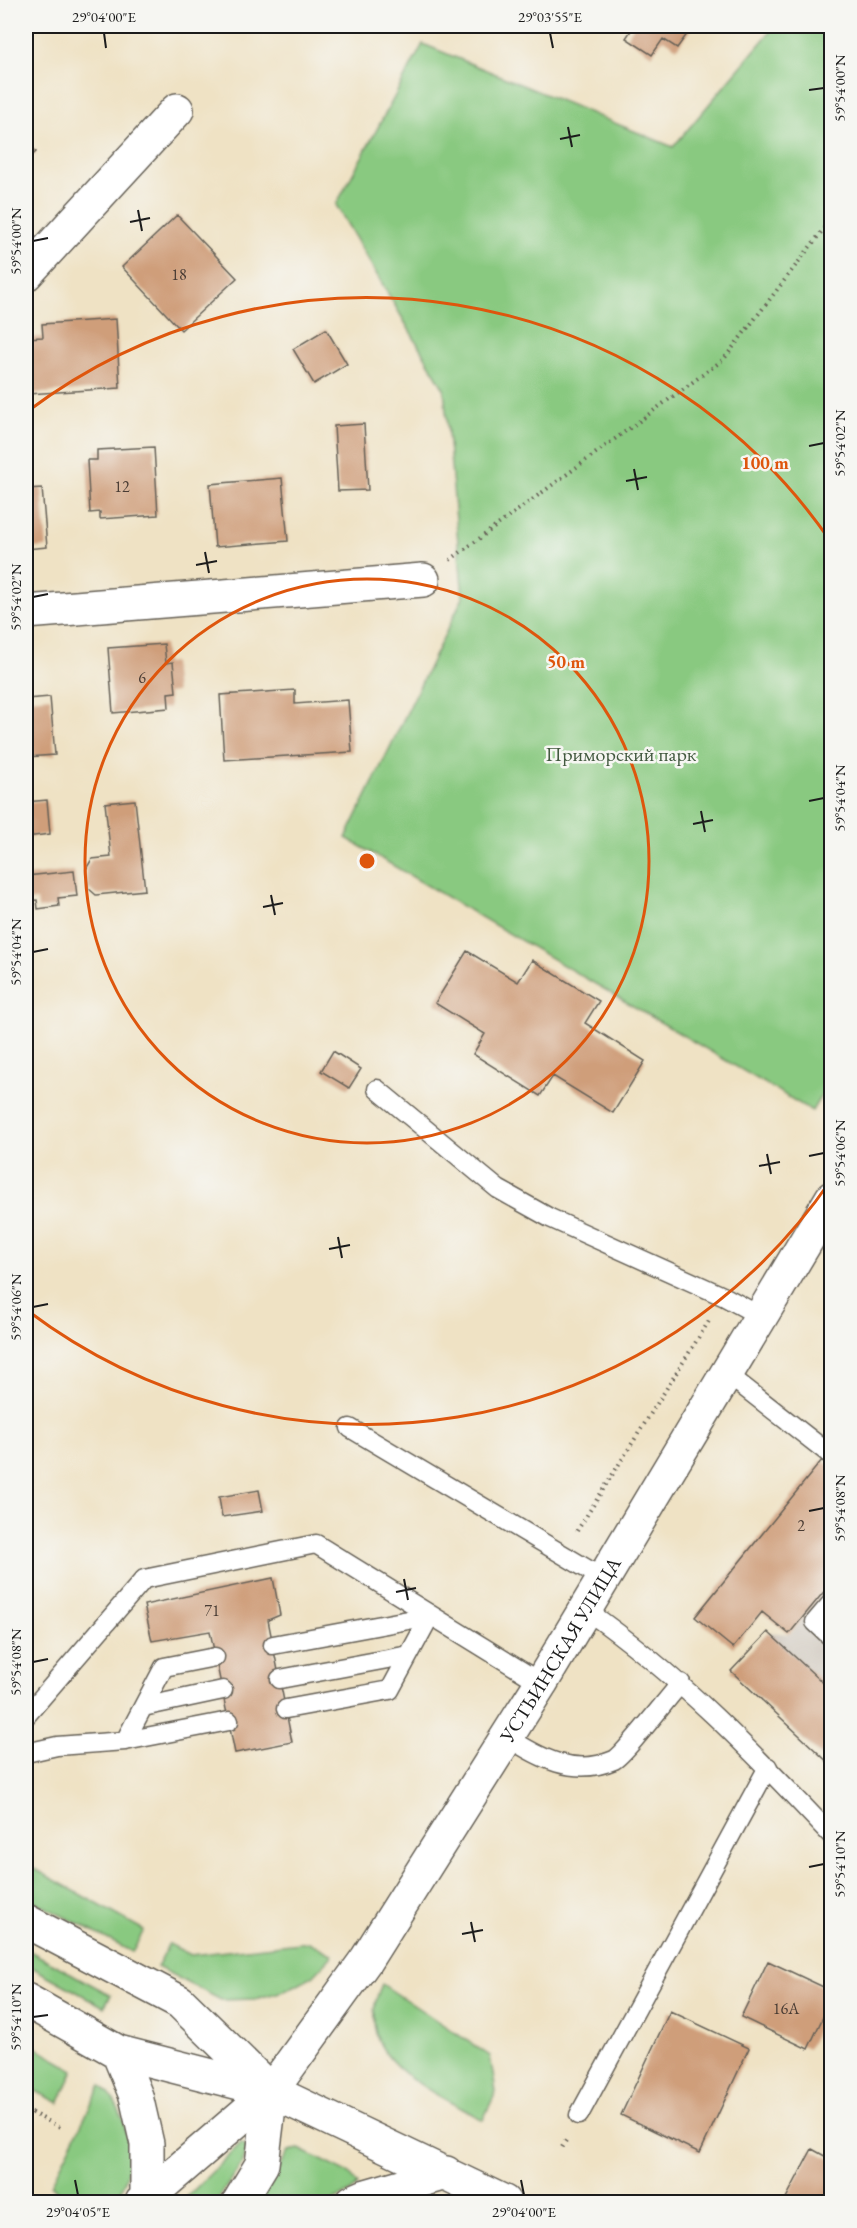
<svg xmlns="http://www.w3.org/2000/svg" width="857" height="2228" font-family="'EB Garamond',serif">
<style>
.industrial{fill:#cbc2b8}
.green{fill:#89c980;stroke:#52724e;stroke-width:1.5}
.building{fill:#cf9e7a}
.lines{fill:none;stroke-linecap:round;stroke-linejoin:round}
.service-casing{stroke:#666157;stroke-width:21}
.minor-casing{stroke:#666157;stroke-width:36}
.secondary-casing{stroke:#666157;stroke-width:36}
.path{stroke:#666157;stroke-width:4;stroke-dasharray:1.5 4.5;stroke-linecap:butt}
.service{stroke:#fff;stroke-width:18}
.minor{stroke:#fff;stroke-width:33}
.secondary{stroke:#fff;stroke-width:33}
.ticks{fill:none;stroke:#1c1c1c;stroke-width:2}
.ring{fill:none;stroke:#de560d;stroke-width:3}
.labels{text-anchor:middle;stroke-width:5;stroke-linejoin:round;paint-order:stroke}
.number-label{font-size:16px;fill:#493c34}
.park-label{font-size:20px;fill:#42593f;stroke:#f6f6f2}
.street-label{font-size:20px;fill:#1c1c1c;stroke:#f6f6f2}
.centre{fill:#de560d;stroke:#f6f6f2;stroke-width:3}
.ring-label{font-size:18px;text-anchor:middle;font-weight:bold;fill:#de560d;stroke:#f6f6f2;stroke-width:5;stroke-linejoin:round;paint-order:stroke}
.neatline{fill:none;stroke:#1c1c1c;stroke-width:2}
.ticks-label{font-size:15px;text-anchor:middle;fill:#1c1c1c}
</style>
<rect width="100%" height="100%" fill="#f6f6f2"/>
<filter id="ink" filterUnits="userSpaceOnUse"><feTurbulence type="fractalNoise" baseFrequency=".0167" numOctaves="2"/><feDisplacementMap in="SourceGraphic" scale="12" xChannelSelector="R" yChannelSelector="G"/><feConvolveMatrix kernelMatrix="1 2 1 2 8 2 1 2 1" color-interpolation-filters="sRGB"/></filter>
<filter id="wash" filterUnits="userSpaceOnUse"><feTurbulence type="fractalNoise" baseFrequency=".008" numOctaves="4" result="noise"/><feDisplacementMap in="SourceGraphic" scale="24" xChannelSelector="R" yChannelSelector="G"/><feGaussianBlur stdDeviation="1.35" result="paint"/><feColorMatrix in="noise" values="0 0 0 0 0 0 0 0 0 0 0 0 0 0 0 0 0 1.4 0 .05"/><feComposite in="paint" operator="in"/></filter>
<g filter="url(#wash)">
<rect width="100%" height="100%" fill="#efe2c4"/>
<!-- industrial -->
<path class="industrial" d="M 831,1582 L 831,1766 L 731,1671 L 768,1632 L 790,1634 Z"/>
<!-- green -->
<path class="green" d="M 775,26 L 832,26 L 832,1077 L 812,1111 L 346,838 L 463,597 L 444,389 L 336,205 L 423,44 L 673,147 Z
M 26,1864 L 144,1930 L 132,1952 L 26,1897 Z
M 309,1942 L 333,1955 L 313,1976 L 287,1990 L 255,1999 L 221,2000 L 157,1967 L 169,1944 L 191,1955 Z
M 26,1949 L 111,1995 L 104,2007 L 26,1964 Z
M 382,1984 L 490,2056 L 496,2092 L 483,2120 C 430,2090 347,2058 382,1984 Z
M 26,2042 L 74,2070 L 59,2103 L 26,2086 Z
M 101,2085 C 125,2107 131,2140 127,2172 C 126,2182 119,2193 115,2202 L 69,2202 L 51,2185 Z
M 241,2143 L 247,2147 L 241,2165 L 216,2202 L 182,2202 Z
M 299,2149 L 350,2174 L 358,2185 C 333,2212 290,2202 257,2202 L 289,2151 Z"/>
<g id="blocks">
<!-- building -->
<path class="building" d="M 634,26 L 693,26 L 677,48 L 663,39 L 652,55 L 626,38 Z
M 26,140 L 36,152 L 26,161 Z
M 177,215 L 237,278 L 181,330 L 122,267 Z
M 116,319 L 120,388 L 28,394 L 26,338 L 43,337 L 42,324 Z
M 326,329 L 347,364 L 314,384 L 293,349 Z
M 364,424 L 368,490 L 338,491 L 334,426 Z
M 154,447 L 158,515 L 100,519 L 100,512 L 90,513 L 87,460 L 97,460 L 97,450 Z
M 282,478 L 288,541 L 215,547 L 210,484 Z
M 42,488 L 47,547 L 26,549 L 26,489 Z
M 164,644 L 166,663 L 173,662 L 176,692 L 168,693 L 169,708 L 113,713 L 108,648 Z
M 295,690 L 295,704 L 348,700 L 352,752 L 224,760 L 220,695 Z
M 50,697 L 55,755 L 26,757 L 26,699 Z
M 47,800 L 50,834 L 26,837 L 26,802 Z
M 135,800 L 145,890 L 96,895 L 88,888 L 86,869 L 92,859 L 111,857 L 105,803 Z
M 74,871 L 77,896 L 58,898 L 59,906 L 38,909 L 37,900 L 26,901 L 26,876 Z
M 467,951 L 518,982 L 532,960 L 599,1001 L 585,1023 L 645,1061 L 613,1113 L 553,1076 L 540,1096 L 473,1054 L 485,1034 L 435,1003 Z
M 333,1051 L 361,1069 L 349,1088 L 321,1071 Z
M 822,1460 L 832,1468 L 832,1582 L 789,1634 L 762,1612 L 733,1648 L 695,1617 Z
M 259,1490 L 263,1511 L 222,1517 L 219,1497 Z
M 273,1578 L 280,1615 L 268,1620 L 292,1742 L 235,1753 L 210,1631 L 152,1641 L 144,1605 Z
M 768,1632 L 832,1691 L 832,1766 L 731,1671 Z
M 768,1961 L 832,1991 L 832,1998 L 808,2049 L 741,2017 Z
M 670,2011 L 749,2048 L 700,2153 L 621,2115 Z
M 812,2149 L 832,2160 L 832,2202 L 784,2202 Z"/>
</g>
</g>
<g filter="url(#ink)">
<use href="#blocks" fill-opacity="0" stroke="#666157" stroke-width="1.5"/>
<g class="lines">
<!-- service casing -->
<g class="service-casing">
<path id="service" d="M 377,1089 L 498,1189 L 550,1218 L 725,1297 L 760,1316
M 726,1373 L 832,1456
M 350,1428 L 604,1579
M 832,1602 L 815,1622 L 832,1638
M 586,1610 C 679,1675 754,1753 832,1836
M 273,1645 L 430,1616
M 280,1679 L 409,1655
M 143,1707 L 223,1690
M 286,1709 L 390,1690 L 430,1616
M 26,1716 L 144,1579 L 316,1544 L 541,1683
M 506,1736 C 539,1758 574,1777 614,1760 C 624,1755 670,1695 681,1683
M 125,1741 L 164,1667 L 215,1657
M 26,1753 L 57,1746 L 125,1741 L 229,1721
M 579,2115 L 768,1767"/>
</g>
<!-- minor casing -->
<g class="minor-casing">
<g id="minor">
<path d="M 26,274 L 177,110"/>
<path d="M 26,612 L 423,580"/>
<path id="s1" d="M 271,2091 L 366,1960 L 541,1683 L 832,1198"/>
</g>
</g>
<!-- secondary casing -->
<g class="secondary-casing">
<path id="secondary" d="M 26,1921 L 180,2002 L 270,2090
M 26,2000 L 118,2052 L 271,2091 L 504,2202
M 118,2052 L 136,2096 L 147,2144 L 147,2197
M 142,2202 L 271,2091
M 239,2202 L 262,2164 L 271,2091
M 352,2202 L 366,2196 L 446,2173"/>
</g>
<!-- path -->
<path class="path" d="M 450,560 L 724,359 L 823,230 L 832,214
M 577,1531 L 709,1321
M 26,2110 L 60,2127
M 562,2147 L 567,2139"/>
<!-- service -->
<use href="#service" class="service"/>
<!-- minor -->
<use href="#minor" class="minor"/>
<!-- secondary -->
<use href="#secondary" class="secondary"/>
</g>
</g>
<!-- ticks -->
<path class="ticks" d="M 104,33 L 106,48M 550,33 L 553,48M 809,90 L 824,88M 568,127 L 572,147M 560,139 L 580,135M 138,210 L 142,231M 130,222 L 150,218M 33,241 L 48,238M 809,446 L 824,443M 634,469 L 638,490M 626,481 L 647,477M 205,552 L 209,573M 196,565 L 217,561M 33,597 L 48,594M 809,801 L 824,798M 701,811 L 705,832M 693,824 L 713,820M 271,895 L 275,915M 263,907 L 283,903M 33,952 L 48,949M 767,1154 L 771,1174M 809,1156 L 824,1153M 759,1166 L 780,1162M 338,1237 L 342,1258M 329,1249 L 350,1245M 33,1307 L 48,1304M 809,1511 L 824,1508M 404,1579 L 408,1600M 396,1592 L 416,1588M 33,1662 L 48,1659M 809,1867 L 824,1864M 471,1922 L 475,1942M 462,1934 L 483,1930M 33,2017 L 48,2015M 75,2180 L 78,2195M 521,2180 L 524,2195"/>
<!-- distance rings -->
<g class="ring">
<circle cx="367" cy="861" r="282"/>
<path d="M831 1180A563 563 0 0 1 28 1311M28 411A563 563 0 0 1 831 542"/>
</g>
<g class="labels">
<!-- number labels -->
<g class="number-label">
<text x="179" y="280">18</text>
<text x="122" y="492">12</text>
<text x="142" y="683">6</text>
<text x="801" y="1531">2</text>
<text x="212" y="1616">71</text>
<text x="786" y="2014">16А</text>
</g>
<!-- park labels -->
<g class="park-label">
<text x="621" y="761">Приморский парк</text>
</g>
<!-- street labels -->
<g class="street-label">
<text dy="7" stroke="none"><textPath href="#s1" startOffset="528">УСТЬИНСКАЯ УЛИЦА</textPath></text>
</g>
</g>
<circle cx="367" cy="861" r="9" class="centre"/>
<g class="ring-label">
<text x="765" y="469">100 m</text>
<text x="566" y="668">50 m</text>
</g>
<!-- margin -->
<rect width="857" height="2228" fill="none" stroke="#f6f6f2" stroke-width="66"/>
<rect x="33" y="33" width="791" height="2162" class="neatline"/>
<g class="ticks-label">
<text x="104" y="22">29°04'00"E</text>
<text x="550" y="22">29°03'55"E</text>
<text transform="translate(840 88) rotate(-90)" y="5">59°54'00"N</text>
<text transform="translate(16 241) rotate(-90)" y="5">59°54'00"N</text>
<text transform="translate(840 443) rotate(-90)" y="5">59°54'02"N</text>
<text transform="translate(16 597) rotate(-90)" y="5">59°54'02"N</text>
<text transform="translate(840 798) rotate(-90)" y="5">59°54'04"N</text>
<text transform="translate(16 952) rotate(-90)" y="5">59°54'04"N</text>
<text transform="translate(840 1153) rotate(-90)" y="5">59°54'06"N</text>
<text transform="translate(16 1307) rotate(-90)" y="5">59°54'06"N</text>
<text transform="translate(840 1508) rotate(-90)" y="5">59°54'08"N</text>
<text transform="translate(16 1662) rotate(-90)" y="5">59°54'08"N</text>
<text transform="translate(840 1864) rotate(-90)" y="5">59°54'10"N</text>
<text transform="translate(16 2017) rotate(-90)" y="5">59°54'10"N</text>
<text x="78" y="2217">29°04'05"E</text>
<text x="524" y="2217">29°04'00"E</text>
</g>
</svg>
